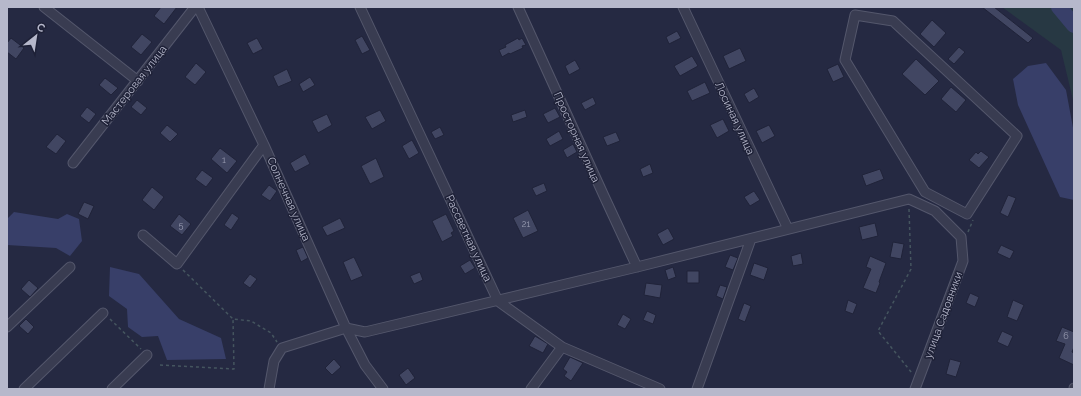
<svg xmlns="http://www.w3.org/2000/svg" width="1081" height="396" font-family="Raleway,sans-serif">
<style>
.green{fill:#273843}
.water{fill:#383f69}
.lines{fill:none;stroke-linecap:round;stroke-linejoin:round}
.river{stroke:#383f69;stroke-width:16}
.building{fill:#414662;stroke:#202339}
.minor-casing{stroke:#54576c;stroke-width:11}
.path{stroke:#45555f;stroke-width:1.5;stroke-dasharray:3 3;stroke-linecap:butt}
.minor{stroke:#393c51;stroke-width:9}
.labels{text-anchor:middle;stroke-width:3;stroke-linejoin:round;paint-order:stroke}
.number-label{font-size:9px;fill:#999cb1}
.street-label{font-size:11px;fill:#b6b8cb;stroke:#1e2137}
</style>
<rect width="100%" height="100%" fill="#252942"/>
<!-- green -->
<path class="green" d="M 1002,7 L 1074,7 L 1074,104 L 1061,50 Z"/>
<!-- water -->
<path class="water" d="M 1046,63 L 1066,90 L 1074,133 L 1074,200 L 1060,197 L 1018,105 L 1013,79 L 1028,66 Z
M 14,212 L 58,219 L 67,214 L 79,219 L 82,241 L 70,256 L 56,248 L 7,245 L 7,219 Z
M 110,267 L 139,274 L 179,319 L 221,338 L 226,359 L 167,360 L 158,336 L 142,337 L 128,327 L 127,309 L 109,296 Z"/>
<g class="lines">
<!-- river -->
<path class="river" d="M 1059,7 L 1074,25"/>
</g>
<!-- building -->
<path class="building" d="M 161,7 L 177,7 L 164,24 L 154,16 Z
M 982,7 L 994,7 L 1033,38 L 1028,43 Z
M 932,20 L 946,33 L 934,47 L 920,34 Z
M 677,31 L 681,38 L 669,44 L 666,37 Z
M 142,34 L 152,42 L 141,55 L 131,47 Z
M 362,36 L 370,50 L 362,54 L 355,40 Z
M 11,38 L 24,48 L 16,59 L 7,52 L 7,43 Z
M 257,38 L 263,49 L 253,54 L 247,43 Z
M 518,38 L 519,40 L 522,38 L 526,45 L 522,46 L 523,48 L 510,54 L 509,53 L 502,57 L 499,50 L 506,47 L 505,45 Z
M 959,47 L 965,52 L 954,64 L 948,59 Z
M 740,48 L 746,61 L 729,69 L 723,56 Z
M 692,56 L 698,66 L 680,76 L 674,66 Z
M 916,59 L 939,81 L 925,95 L 902,74 Z
M 575,60 L 580,69 L 569,75 L 565,66 Z
M 196,63 L 206,72 L 195,85 L 185,77 Z
M 838,64 L 844,77 L 833,82 L 827,69 Z
M 287,69 L 292,81 L 278,87 L 273,76 Z
M 310,77 L 315,85 L 303,92 L 299,84 Z
M 105,78 L 118,88 L 111,95 L 99,85 Z
M 705,82 L 710,93 L 692,101 L 687,91 Z
M 951,87 L 966,100 L 956,112 L 941,99 Z
M 754,88 L 759,97 L 749,103 L 744,94 Z
M 593,97 L 596,104 L 585,110 L 581,103 Z
M 137,100 L 147,108 L 141,115 L 131,107 Z
M 87,107 L 96,114 L 89,123 L 80,116 Z
M 555,108 L 560,117 L 548,123 L 543,114 Z
M 380,110 L 386,121 L 372,129 L 365,117 Z
M 525,110 L 527,117 L 513,122 L 511,115 Z
M 327,114 L 332,125 L 318,133 L 312,121 Z
M 723,119 L 729,131 L 717,138 L 710,125 Z
M 167,125 L 178,134 L 170,142 L 160,133 Z
M 769,125 L 775,136 L 762,143 L 756,131 Z
M 440,127 L 444,135 L 435,139 L 431,132 Z
M 559,131 L 563,139 L 550,146 L 546,139 Z
M 616,132 L 620,141 L 607,146 L 603,137 Z
M 57,134 L 66,141 L 56,154 L 46,147 Z
M 412,140 L 419,153 L 409,159 L 402,146 Z
M 573,144 L 577,152 L 567,158 L 563,150 Z
M 220,148 L 237,161 L 227,173 L 211,159 Z
M 981,151 L 989,157 L 979,168 L 969,160 L 976,152 L 978,154 Z
M 305,154 L 310,164 L 295,172 L 290,163 Z
M 376,158 L 384,177 L 370,184 L 361,166 Z
M 650,164 L 653,173 L 643,177 L 640,169 Z
M 880,169 L 884,179 L 866,186 L 862,175 Z
M 202,170 L 213,178 L 206,187 L 195,179 Z
M 544,183 L 547,191 L 536,196 L 532,188 Z
M 269,185 L 277,191 L 270,201 L 261,195 Z
M 152,187 L 164,197 L 154,210 L 142,200 Z
M 754,191 L 760,200 L 750,206 L 744,197 Z
M 1008,195 L 1016,198 L 1008,217 L 1000,213 Z
M 84,202 L 94,206 L 88,219 L 78,214 Z
M 528,210 L 538,231 L 523,238 L 513,218 Z
M 232,213 L 239,218 L 231,230 L 224,225 Z
M 179,214 L 191,224 L 182,235 L 170,226 Z
M 446,214 L 454,231 L 451,233 L 453,236 L 442,242 L 432,221 Z
M 340,218 L 345,228 L 327,236 L 322,227 Z
M 875,223 L 878,236 L 862,240 L 859,227 Z
M 668,228 L 674,239 L 663,245 L 657,234 Z
M 893,242 L 904,244 L 901,259 L 890,257 Z
M 1001,245 L 1014,251 L 1010,259 L 997,253 Z
M 303,247 L 308,258 L 301,262 L 296,250 Z
M 801,253 L 803,264 L 793,266 L 791,256 Z
M 730,255 L 738,258 L 733,270 L 725,267 Z
M 870,256 L 886,263 L 879,282 L 880,283 L 876,293 L 863,288 L 871,269 L 866,267 Z
M 354,257 L 363,276 L 351,281 L 343,262 Z
M 470,260 L 475,268 L 465,274 L 460,266 Z
M 754,263 L 768,268 L 764,280 L 750,275 Z
M 673,267 L 676,277 L 668,280 L 665,270 Z
M 687,271 L 699,271 L 699,283 L 687,283 Z
M 420,272 L 423,280 L 414,284 L 410,276 Z
M 250,274 L 257,279 L 250,288 L 243,283 Z
M 29,280 L 38,288 L 30,297 L 21,289 Z
M 646,283 L 662,285 L 660,298 L 644,295 Z
M 720,285 L 727,287 L 723,299 L 716,296 Z
M 970,293 L 979,297 L 975,307 L 966,303 Z
M 848,300 L 857,304 L 853,314 L 845,311 Z
M 1013,300 L 1024,305 L 1017,321 L 1007,317 Z
M 744,303 L 751,306 L 745,322 L 738,319 Z
M 647,311 L 656,315 L 653,324 L 643,320 Z
M 623,314 L 631,319 L 625,329 L 617,325 Z
M 26,319 L 34,327 L 28,334 L 19,326 Z
M 1062,327 L 1074,332 L 1074,347 L 1072,352 L 1074,353 L 1074,365 L 1059,358 L 1065,344 L 1056,341 Z
M 1002,331 L 1013,336 L 1008,347 L 997,342 Z
M 535,336 L 548,344 L 543,353 L 529,346 Z
M 570,357 L 583,363 L 571,381 L 564,376 L 567,372 L 563,369 Z
M 334,359 L 341,367 L 332,375 L 325,368 Z
M 950,359 L 961,362 L 956,377 L 946,374 Z
M 408,368 L 415,378 L 406,385 L 399,375 Z"/>
<g class="lines">
<!-- minor casing -->
<g class="minor-casing">
<path id="minor" d="M 44,7 L 138,81
M 198,7 L 264,145 L 346,328 L 365,365 L 383,389
M 360,7 L 498,301 L 562,347 L 660,389
M 518,7 L 604,196 L 637,267
M 683,7 L 788,229
M 855,15 L 893,21 L 1017,136 L 967,214 L 925,192 L 845,60 Z
M 73,163 L 195,7
M 143,235 L 177,264 L 264,145
M 7,327 L 70,267
M 24,389 L 103,313
M 112,389 L 147,355
M 269,389 L 274,361 L 282,348 L 346,328 L 365,332 L 637,267 L 909,199 L 935,211 L 961,237 L 963,261 L 915,389
M 531,389 L 562,347
M 697,389 L 751,239
M 1074,389 L 1074,388"/>
</g>
<!-- path -->
<path class="path" d="M 909,209 L 911,269 L 878,331 L 912,373
M 968,232 L 973,220
M 183,270 L 233,319
M 110,319 L 141,349
M 160,365 L 234,369 L 233,319 L 251,321 L 271,333 L 277,342"/>
<!-- minor -->
<use href="#minor" class="minor"/>
</g>
<g class="labels">
<!-- number labels -->
<g class="number-label">
<text x="224" y="163">1</text>
<text x="526" y="227">21</text>
<text x="181" y="228">5</text>
<text x="1066" y="339">6</text>
</g>
<!-- street labels -->
<g class="street-label">
<text transform="translate(134 85) rotate(-52)" y="4">Мастеровая улица</text>
<text transform="translate(735 118) rotate(65)" y="4">Лосиная улица</text>
<text transform="translate(577 137) rotate(66)" y="4">Просторная улица</text>
<text transform="translate(289 199) rotate(66)" y="4">Солнечная улица</text>
<text transform="translate(469 238) rotate(65)" y="4">Рассветная улица</text>
<text transform="translate(943 315) rotate(-70)" y="4">улица Садовники</text>
</g>
</g>
<!-- border -->
<rect width="1081" height="396" fill="none" stroke="#b6b8cb" stroke-width="16"/>
<!-- north arrow -->
<g transform="translate(36 36) rotate(30)" stroke="#1e2137" stroke-width="3" paint-order="stroke">
<path d="M0-3L7 15L0 10L-7 15Z" fill="#b6b8cb"/>
<text y="-6" font-size="11" font-weight="bold" text-anchor="middle" fill="#b6b8cb">С</text>
</g>
</svg>
